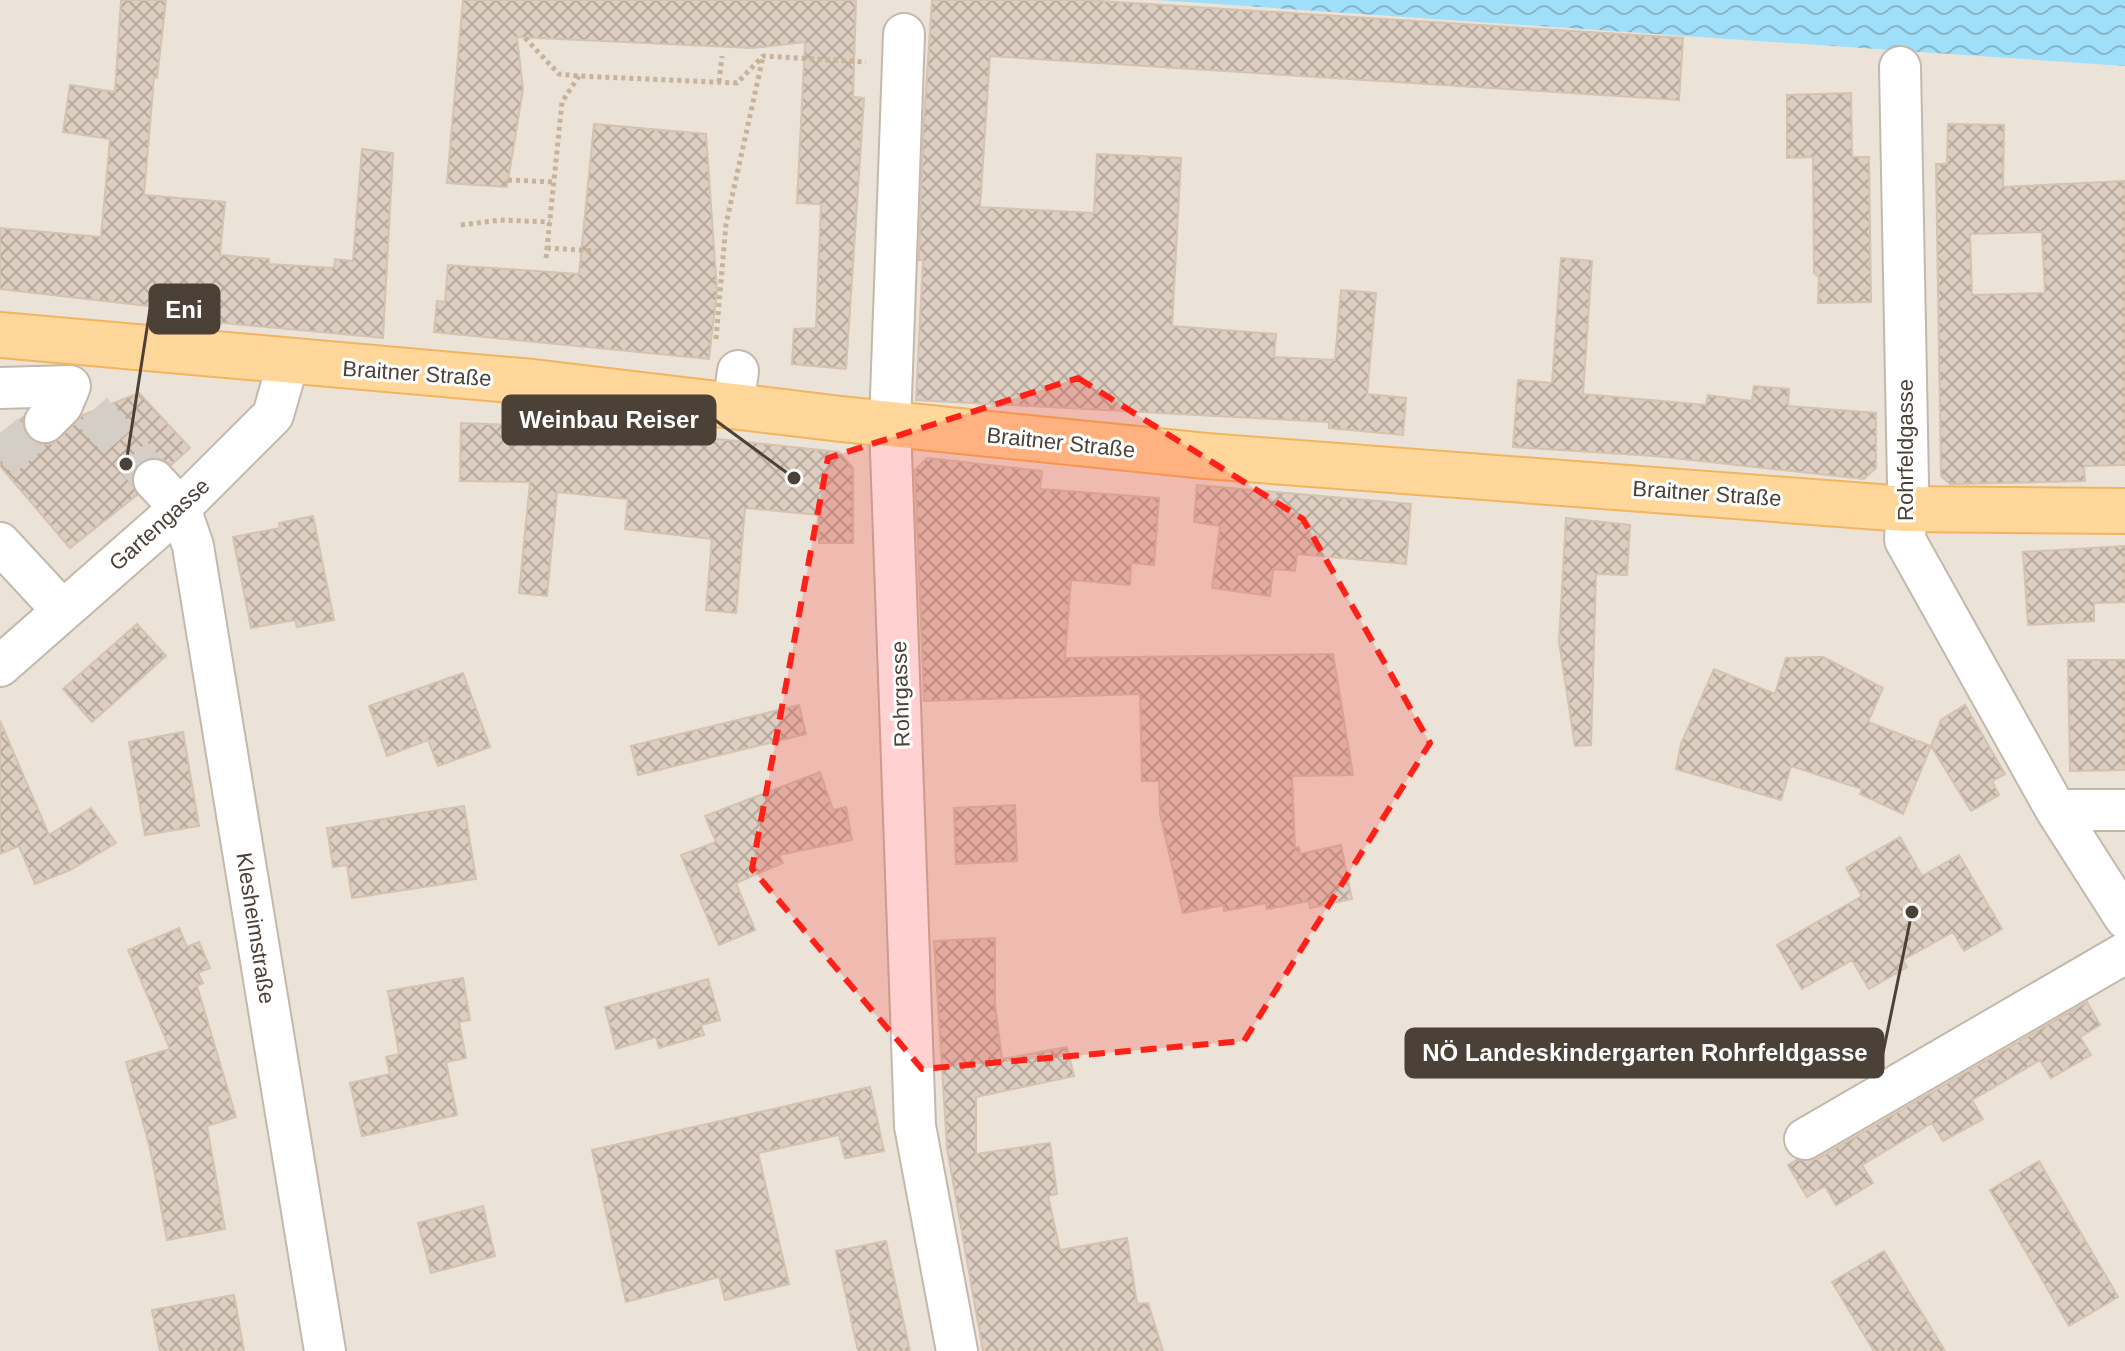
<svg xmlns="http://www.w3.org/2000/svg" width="2125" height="1351" font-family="Arial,sans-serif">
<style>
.residential{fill:#ebe3d7}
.water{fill:url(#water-waves)}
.building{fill:url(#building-cross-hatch);stroke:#d5c2b0;stroke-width:2;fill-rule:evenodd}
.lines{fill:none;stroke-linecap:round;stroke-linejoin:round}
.minor-tunnel{stroke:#d4cec6;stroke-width:40;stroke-dasharray:40 20;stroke-linecap:butt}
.minor-casing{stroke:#c3b8ab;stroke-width:44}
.major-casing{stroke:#f2b45d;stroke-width:48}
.path{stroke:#c7b29a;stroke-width:5;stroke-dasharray:4 4;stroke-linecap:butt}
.minor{stroke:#fff;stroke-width:40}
.major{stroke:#ffd79a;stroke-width:44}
.marked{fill:#ff2018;fill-opacity:0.2;stroke:#ff2018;stroke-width:6;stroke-dasharray:16 10;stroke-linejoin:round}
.labels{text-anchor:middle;stroke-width:6;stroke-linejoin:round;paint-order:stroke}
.street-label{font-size:22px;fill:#4c4137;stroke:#fff}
.leader{fill:none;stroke:#4c4137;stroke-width:3}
.callout-dot{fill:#4c4137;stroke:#fff;stroke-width:3}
.callout{fill:#4c4137;stroke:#4c4137;stroke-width:3}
.callout-label{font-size:24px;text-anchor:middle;font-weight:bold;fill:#fff}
</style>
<defs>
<pattern id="water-waves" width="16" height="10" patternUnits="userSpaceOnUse" patternTransform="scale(2)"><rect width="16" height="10" fill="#a0dff9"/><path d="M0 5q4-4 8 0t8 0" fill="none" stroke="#85b6ca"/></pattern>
<pattern id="building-cross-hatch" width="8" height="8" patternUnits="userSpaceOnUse" patternTransform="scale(2)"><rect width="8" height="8" fill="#ddcec1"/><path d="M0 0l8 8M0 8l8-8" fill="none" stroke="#b5a99e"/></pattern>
</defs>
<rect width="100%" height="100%" fill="#f6f1ea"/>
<!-- residential -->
<path class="residential" d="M 0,0 L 2125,0 L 2125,1351 L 0,1351 Z"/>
<!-- water -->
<path class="water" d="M 1157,0 L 2125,0 L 2125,66 Z"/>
<!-- building -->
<path class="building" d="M 121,0 L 166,0 L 157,78 L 154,77 L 144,195 L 225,202 L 220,255 L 269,259 L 269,264 L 334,268 L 335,259 L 353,261 L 362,149 L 393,153 L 383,338 L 182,319 L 183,310 L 0,289 L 0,228 L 101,237 L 110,139 L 63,132 L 70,85 L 115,92 Z
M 463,0 L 856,0 L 853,97 L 864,98 L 846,369 L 792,364 L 794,329 L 816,328 L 821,204 L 797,203 L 805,42 L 753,48 L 517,37 L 523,89 L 507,187 L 447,183 Z
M 932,0 L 1085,0 L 1683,38 L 1679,100 L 990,56 L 980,207 L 1094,213 L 1097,154 L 1181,158 L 1172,326 L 1276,334 L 1274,357 L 1335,360 L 1341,290 L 1376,293 L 1367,394 L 1406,398 L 1403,435 L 1329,428 L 1329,422 L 916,400 L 923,260 L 919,260 L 923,135 Z
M 1851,93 L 1852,157 L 1869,157 L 1871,302 L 1818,303 L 1819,277 L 1814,273 L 1813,157 L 1787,158 L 1787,95 Z
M 594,124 L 706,134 L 717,291 L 709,359 L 434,332 L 437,301 L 445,302 L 448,265 L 579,274 Z
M 1948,124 L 2004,125 L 2003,187 L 2125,181 L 2125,465 L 2084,466 L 2085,481 L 1950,484 L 1941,476 L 1936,164 L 1947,164 ZM 2042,232 L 2045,293 L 1972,295 L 1970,234 Z
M 1561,258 L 1592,261 L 1583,394 L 1706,405 L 1708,395 L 1752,401 L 1754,386 L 1789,389 L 1788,406 L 1876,413 L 1876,468 L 1864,479 L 1655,456 L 1513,447 L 1518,380 L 1552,383 Z
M 139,393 L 190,448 L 171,465 L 160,458 L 139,463 L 132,474 L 137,495 L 70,548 L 0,466 L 0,436 L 23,417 L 23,429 L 29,439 L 40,444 L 52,444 L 83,415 Z
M 461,423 L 634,430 L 839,452 L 853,468 L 853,543 L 819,543 L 819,515 L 745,508 L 736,613 L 706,610 L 712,539 L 625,529 L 628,499 L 557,492 L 547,596 L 519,593 L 530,482 L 460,481 Z
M 927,458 L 1042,471 L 1040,489 L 1159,498 L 1154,565 L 1131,563 L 1130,585 L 1071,580 L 1065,658 L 1333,654 L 1353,775 L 1292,776 L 1295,848 L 1299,847 L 1300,854 L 1341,845 L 1352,899 L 1310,908 L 1309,901 L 1267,909 L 1266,903 L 1224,911 L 1224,905 L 1183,913 L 1160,814 L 1159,781 L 1142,781 L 1140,694 L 924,701 L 915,470 Z
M 1197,485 L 1411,504 L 1406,564 L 1297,554 L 1295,571 L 1273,569 L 1270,596 L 1212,588 L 1220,526 L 1194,522 Z
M 313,516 L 334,620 L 297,627 L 295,620 L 251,628 L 233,537 L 280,528 L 279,523 Z
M 1566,518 L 1630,525 L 1627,575 L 1596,574 L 1591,745 L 1575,746 L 1559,642 Z
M 2125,546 L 2125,602 L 2094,603 L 2094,621 L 2028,625 L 2023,552 Z
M 137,624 L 166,656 L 92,722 L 63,689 Z
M 1823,657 L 1883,688 L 1868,722 L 1931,746 L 1903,814 L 1860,794 L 1862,789 L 1791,766 L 1781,800 L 1676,769 L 1681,744 L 1714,669 L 1775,694 L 1786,658 Z
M 2068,660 L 2125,660 L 2125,770 L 2070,771 Z
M 463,673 L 490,747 L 438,766 L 428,740 L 387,756 L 369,706 Z
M 799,705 L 806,734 L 638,775 L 631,746 Z
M 1965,705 L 2005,774 L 1992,781 L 1999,795 L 1971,811 L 1931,746 L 1941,720 Z
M 0,721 L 49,835 L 91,808 L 116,843 L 70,870 L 35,884 L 19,846 L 0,854 Z
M 183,732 L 199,826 L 145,835 L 129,742 Z
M 820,772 L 833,810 L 846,807 L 852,840 L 779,855 L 783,863 L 736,883 L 755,930 L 719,945 L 681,855 L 716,842 L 705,816 Z
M 1015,805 L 1017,861 L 956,864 L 954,808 Z
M 464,806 L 476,879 L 352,898 L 347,865 L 333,867 L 327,828 Z
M 1900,837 L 1922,876 L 1959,855 L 2002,929 L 1964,951 L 1953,932 L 1903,960 L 1907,967 L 1869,989 L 1852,960 L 1802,989 L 1777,945 L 1862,896 L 1846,868 Z
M 179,928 L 187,947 L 199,942 L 210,968 L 198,973 L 203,983 L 197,986 L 236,1117 L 207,1126 L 225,1229 L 167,1240 L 150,1148 L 126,1062 L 170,1049 L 128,950 Z
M 995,938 L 995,1005 L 1002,1059 L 1067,1047 L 1074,1076 L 976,1097 L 976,1154 L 1050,1143 L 1057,1194 L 1048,1196 L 1060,1250 L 1127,1238 L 1137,1304 L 1148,1303 L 1163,1351 L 983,1351 L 947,1148 L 934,941 Z
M 463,978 L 470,1020 L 459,1022 L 466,1058 L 446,1062 L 457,1115 L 362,1136 L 350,1083 L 390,1074 L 386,1057 L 399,1054 L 388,991 Z
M 708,979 L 720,1020 L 701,1025 L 704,1035 L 659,1048 L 656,1037 L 616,1049 L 605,1007 Z
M 2087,1002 L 2100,1025 L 2080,1037 L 2091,1055 L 2051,1078 L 2040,1060 L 1972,1100 L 1983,1119 L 1943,1141 L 1932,1123 L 1862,1165 L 1873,1183 L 1836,1205 L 1825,1186 L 1807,1197 L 1788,1165 L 1797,1160 L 1817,1159 Z
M 870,1087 L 884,1151 L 845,1158 L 839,1135 L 758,1153 L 789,1284 L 725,1300 L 719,1277 L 626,1302 L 592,1150 Z
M 2039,1161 L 2118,1297 L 2069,1326 L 1990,1190 Z
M 483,1206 L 495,1256 L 431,1273 L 418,1223 Z
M 886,1241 L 910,1351 L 858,1351 L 836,1251 Z
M 1884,1251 L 1945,1351 L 1874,1351 L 1832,1282 Z
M 234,1295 L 244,1351 L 160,1351 L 152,1310 Z"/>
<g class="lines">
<!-- minor-tunnel -->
<path class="minor-tunnel" d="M 92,411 L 154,480
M 0,459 L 45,422"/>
<!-- minor casing -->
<g class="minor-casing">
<path id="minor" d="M 904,34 L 890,424 L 915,1126 L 957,1351
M 1900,67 L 1908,483 L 1905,540 L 2056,810 L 2125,918
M 0,388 L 70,386 L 62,405 L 45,422
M 733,406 L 738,371
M 154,480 L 180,508 L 193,546 L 325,1351
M 0,543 L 62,610
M 0,666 L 180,508 L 273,415 L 288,363
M 2056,810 L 2125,810
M 1805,1139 L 2125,953"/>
</g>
<!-- major casing -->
<g class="major-casing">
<path id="major" d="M 0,335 L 533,382 L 841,419 L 1206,456 L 1905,509 L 2125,511"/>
</g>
<!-- path -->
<path class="path" d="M 525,38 L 559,74 L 579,76 L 737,83 L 763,56 L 866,62
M 719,82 L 722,56
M 508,180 L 554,182
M 461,225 L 500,220 L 550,222
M 547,248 L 596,251
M 546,258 L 562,102 L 579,76
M 716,339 L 726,224 L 763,57"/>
<!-- minor -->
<use href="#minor" class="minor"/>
<!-- major -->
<use href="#major" class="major"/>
</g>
<!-- marked area -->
<path class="marked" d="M 1078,378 L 1303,519 L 1430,743 L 1244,1041 L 922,1069 L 752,869 L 828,458 Z"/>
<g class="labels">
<!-- street labels -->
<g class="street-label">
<text transform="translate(417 373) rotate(4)" y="8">Braitner Straße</text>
<text transform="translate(1061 442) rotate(6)" y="8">Braitner Straße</text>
<text transform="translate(1905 450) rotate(-90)" y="8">Rohrfeldgasse</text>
<text transform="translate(1707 493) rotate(4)" y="8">Braitner Straße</text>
<text transform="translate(159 524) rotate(-42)" y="8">Gartengasse</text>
<text transform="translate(900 694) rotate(-92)" y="8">Rohrgasse</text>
<text transform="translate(256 928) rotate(81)" y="8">Klesheimstraße</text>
</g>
</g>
<!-- callouts -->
<path class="leader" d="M126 464L150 309M794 478L715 420M1912 912L1883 1053"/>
<g class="callout-dot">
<circle cx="126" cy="464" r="8"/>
<circle cx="794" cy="478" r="8"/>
<circle cx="1912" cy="912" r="8"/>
</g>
<g class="callout">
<rect x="150" y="285" width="69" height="48" rx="8"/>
<rect x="503" y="396" width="212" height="48" rx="8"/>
<rect x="1406" y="1029" width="477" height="48" rx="8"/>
</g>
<g class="callout-label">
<text x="184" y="318">Eni</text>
<text x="609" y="428">Weinbau Reiser</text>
<text x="1645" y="1061">NÖ Landeskindergarten Rohrfeldgasse</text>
</g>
</svg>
